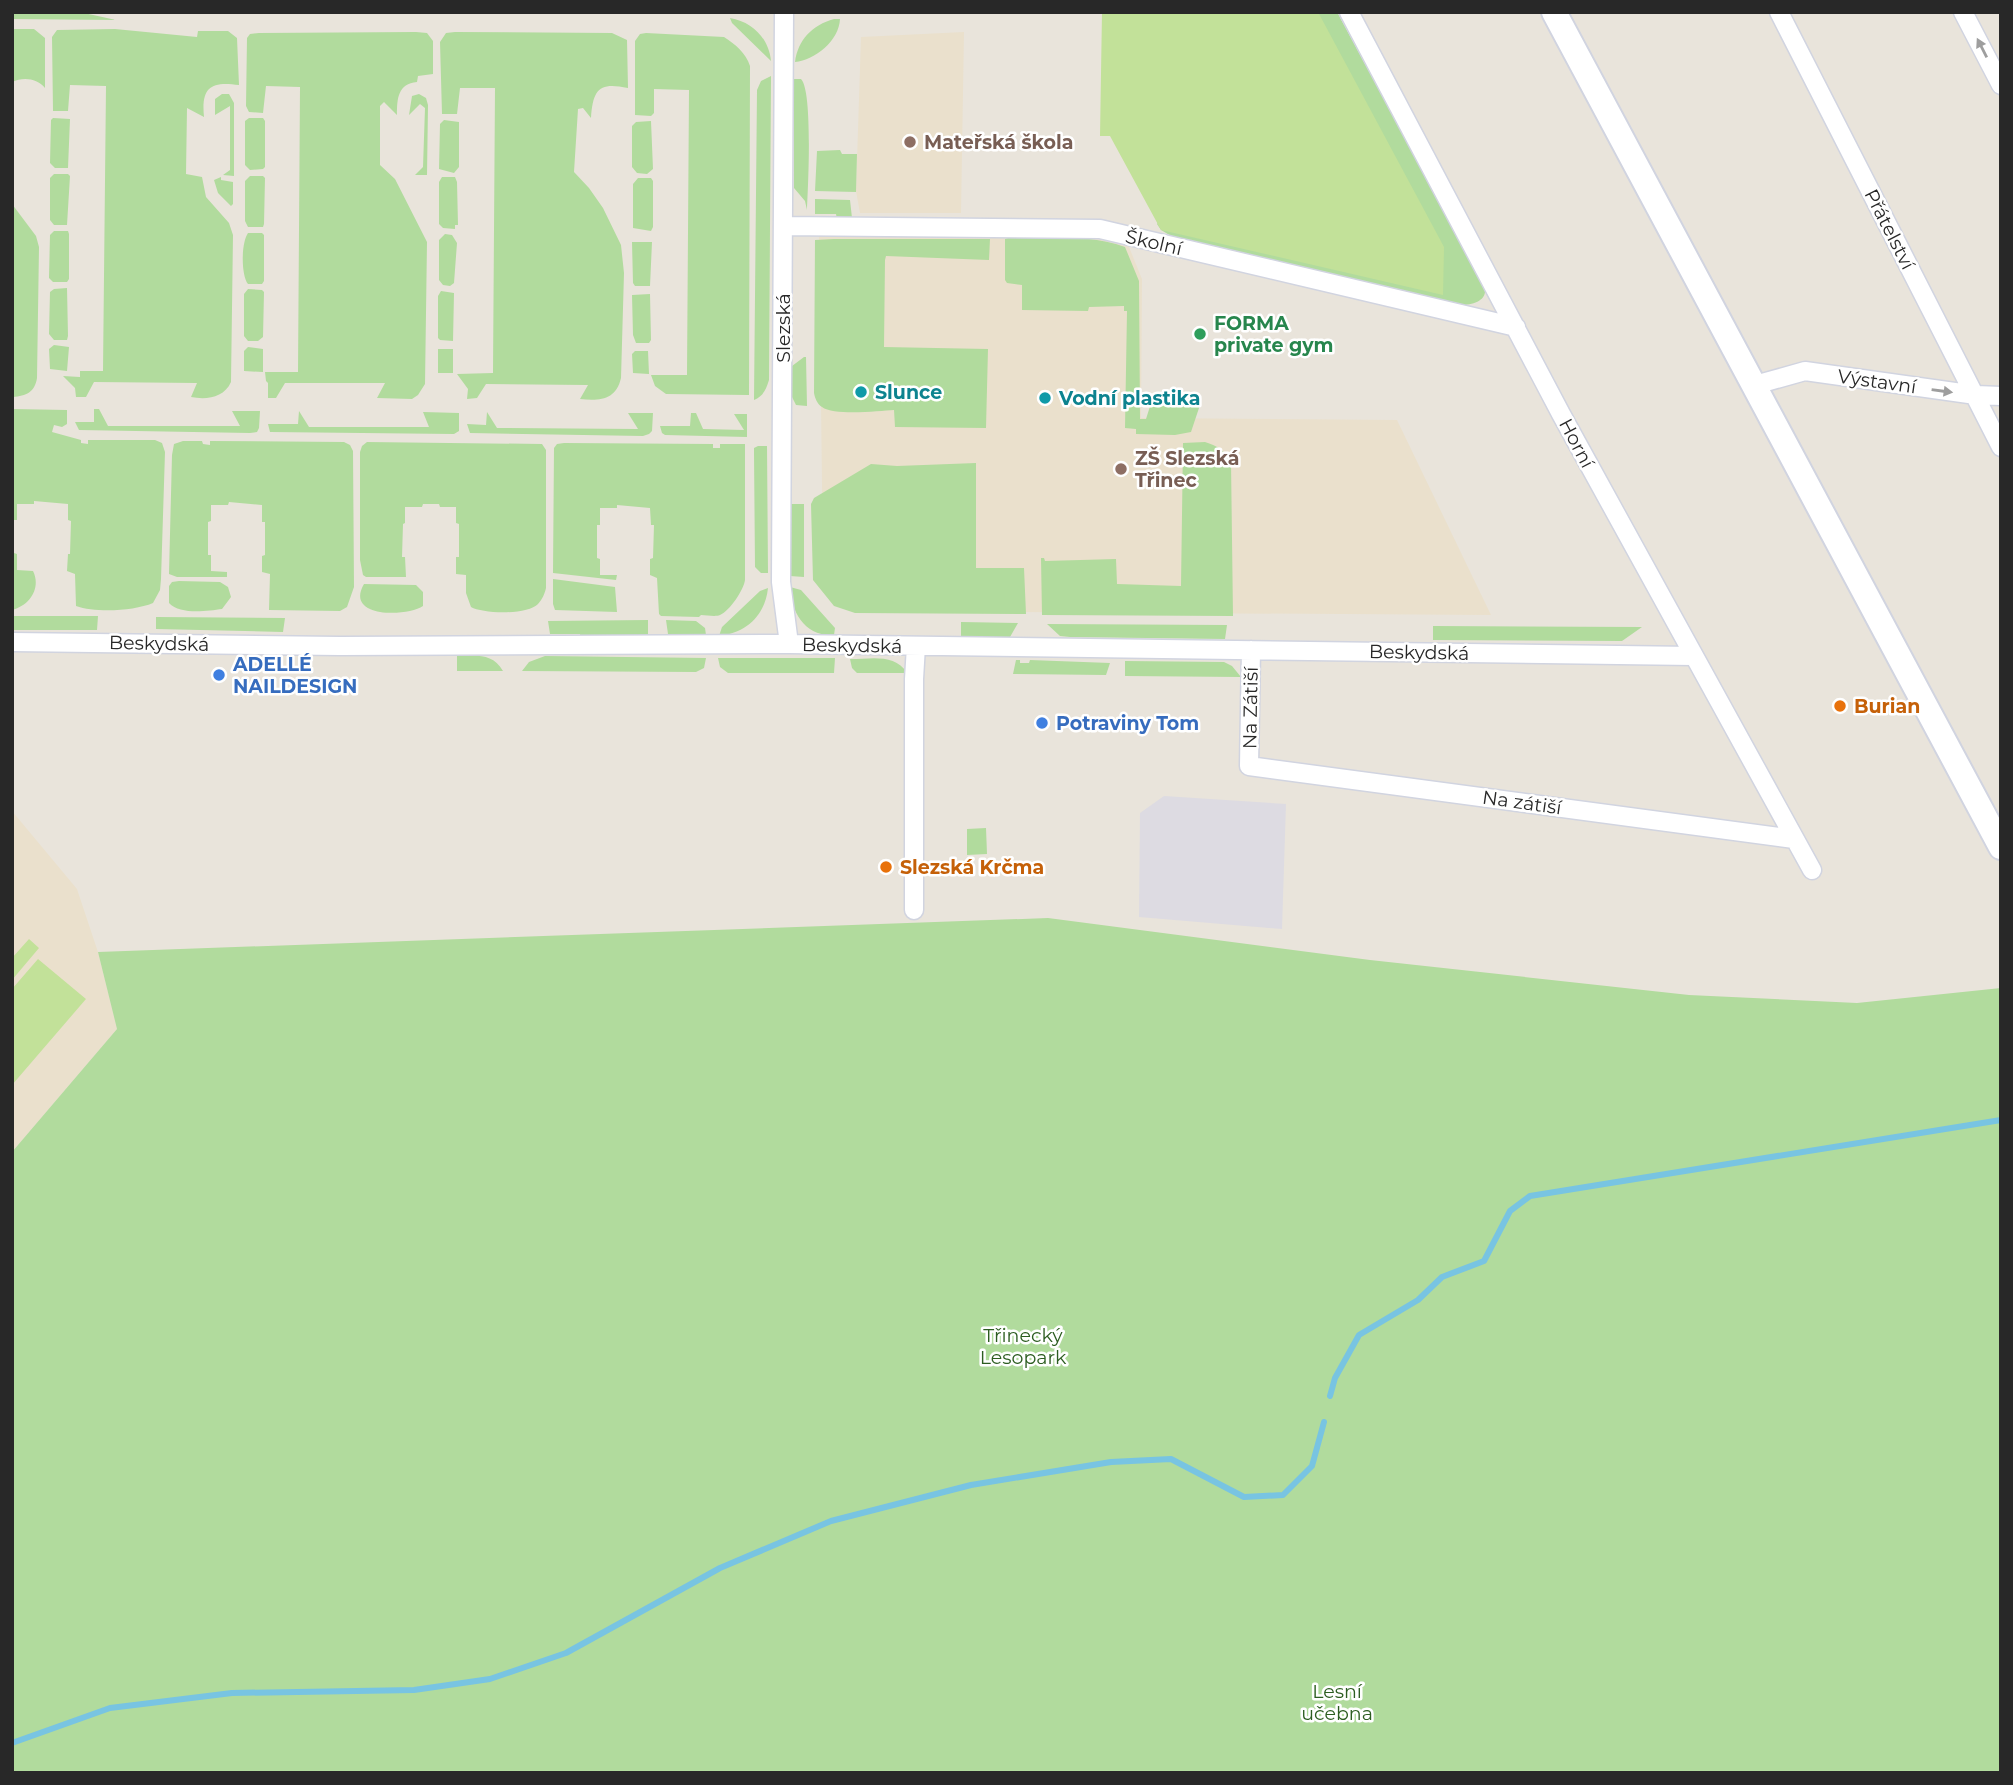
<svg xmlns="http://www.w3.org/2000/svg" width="2013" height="1785" font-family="Montserrat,sans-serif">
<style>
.industrial{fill:#dddbe2}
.education{fill:#eae0cc}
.green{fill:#b1db9d}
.pitch{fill:#c2e199}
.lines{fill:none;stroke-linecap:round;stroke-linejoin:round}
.stream{stroke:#78c4e2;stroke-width:6}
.minor-casing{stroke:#d1d4e0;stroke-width:21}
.secondary-casing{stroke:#d1d4e0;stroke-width:28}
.minor{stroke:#fff;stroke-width:18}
.secondary{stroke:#fff;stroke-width:24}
.oneway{fill:#9e9e9e}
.education-dot{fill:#8d6e63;stroke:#fff;stroke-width:2.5}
.leisure-dot{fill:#2e9e5b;stroke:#fff;stroke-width:2.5}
.culture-dot{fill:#0f9aa8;stroke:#fff;stroke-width:2.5}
.shop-dot{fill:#3f7fe0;stroke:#fff;stroke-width:2.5}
.food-dot{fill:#e8710a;stroke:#fff;stroke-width:2.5}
.labels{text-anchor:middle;stroke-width:5;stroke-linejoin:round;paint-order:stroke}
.education-label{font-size:19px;font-weight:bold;fill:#785e54;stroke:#fff;text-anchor:start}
.street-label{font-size:19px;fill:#282828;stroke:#fff}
.leisure-label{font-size:19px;font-weight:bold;fill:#27864d;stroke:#fff;text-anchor:start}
.culture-label{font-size:19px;font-weight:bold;fill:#0d838f;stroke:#fff;text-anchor:start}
.shop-label{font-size:19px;font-weight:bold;fill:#366cbe;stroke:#fff;text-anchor:start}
.food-label{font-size:19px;font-weight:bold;fill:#c56008;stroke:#fff;text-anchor:start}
.park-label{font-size:19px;fill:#2c5d20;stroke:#fff}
</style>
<rect width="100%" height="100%" fill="#e9e4db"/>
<!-- industrial -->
<path class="industrial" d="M 1164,796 L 1286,804 L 1282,929 L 1139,917 L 1140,813 Z"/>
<!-- education -->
<path class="education" d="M 964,32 L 961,213 L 860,213 L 856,191 L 861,37 Z
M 835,233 L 1093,237 L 1127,242 L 1142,279 L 1141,418 L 1397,420 L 1491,615 L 853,611 L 823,567 L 819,236 Z
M 12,811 L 77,889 L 98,952 L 117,1029 L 12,1152 Z"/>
<!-- green -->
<path class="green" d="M 1293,12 L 1337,12 L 1476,270 C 1478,275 1485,286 1485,292 C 1484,304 1464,306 1455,305 L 1178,240 L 1161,230 L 1157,224 Z
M 12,13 L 84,13 L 116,20 L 12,19 Z
M 730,18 C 753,22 769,39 771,61 L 732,23 Z
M 834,19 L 840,19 C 839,41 815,60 795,62 C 798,40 812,25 834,19 Z
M 12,29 L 34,29 L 45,38 L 45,88 C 37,78 23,77 12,82 Z
M 115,29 L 197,37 L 198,31 L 228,31 L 237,38 L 239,85 C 211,81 201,87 204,117 L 187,108 L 186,174 L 202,177 L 206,197 L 229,223 L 233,235 L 231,382 C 224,398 206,400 191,397 L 197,383 L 94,382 L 86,397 L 76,397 L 75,388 L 63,376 L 80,377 L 80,371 L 103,371 L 106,86 L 70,85 L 68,111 L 53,111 L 52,37 L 57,30 Z
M 416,32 L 427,33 L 433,41 L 433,74 L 418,76 L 417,82 C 398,84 397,98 397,115 L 384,102 L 380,106 L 380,165 L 395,179 L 427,242 L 425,384 L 418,395 L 412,399 L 377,398 L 385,383 L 285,383 L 276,398 L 268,398 L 268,383 L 266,381 L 265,372 L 298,372 L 300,87 L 266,86 L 263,113 L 249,112 L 246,106 L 247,38 L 250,34 L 259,33 Z
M 455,32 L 612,33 L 627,40 L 628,88 C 600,82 593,88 591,118 L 583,108 L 578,109 L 574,172 L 589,188 L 603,208 L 621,245 L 624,273 L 621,378 C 616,400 600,401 580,399 L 588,385 L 486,384 L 477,398 L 467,399 L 468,389 L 457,374 L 493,373 L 495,88 L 460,88 L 457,114 L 442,114 L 440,42 L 446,33 Z
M 646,33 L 724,37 C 735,44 746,53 750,66 L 749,395 L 666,394 L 655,386 L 651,375 L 687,375 L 689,90 L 654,89 L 654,113 L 651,116 L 635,115 L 635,41 L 640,34 Z
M 771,76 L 769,380 C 766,390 763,396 754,400 L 757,90 L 761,81 Z
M 794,79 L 801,79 C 813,91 808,188 807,210 L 805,201 L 794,188 Z
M 222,94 L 229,94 L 234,103 L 234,176 L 223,175 L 230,170 L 230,106 L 215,115 L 215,99 Z
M 419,94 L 426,98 L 428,105 L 427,175 L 415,175 L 423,167 L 425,108 L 420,104 L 409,115 L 412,96 Z
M 53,118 L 70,119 L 68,168 L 55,168 L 50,163 L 51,120 Z
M 249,118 L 263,118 L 265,121 L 265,167 L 263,169 L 250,170 L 245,165 L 245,121 Z
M 444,120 L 459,122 L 459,167 L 454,173 L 439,169 L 440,124 Z
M 651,121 L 653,169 L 647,174 L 637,173 L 632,167 L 632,126 L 636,122 Z
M 840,150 L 842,154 L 857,154 L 856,192 L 815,191 L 817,151 Z
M 54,174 L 68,174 L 70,176 L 67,225 L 54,225 L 50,220 L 50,178 Z
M 250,176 L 263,176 L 265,178 L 264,224 L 263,227 L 248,227 L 245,221 L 245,181 Z
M 221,177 L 221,180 L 233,182 L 233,204 L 231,206 L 218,193 L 214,180 Z
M 442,177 L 455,177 L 457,182 L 458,225 L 455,225 L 455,229 L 443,228 L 439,224 L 439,182 Z
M 638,178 L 651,178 L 653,181 L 653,227 L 651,231 L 633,228 L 633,184 Z
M 815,199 L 850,200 L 852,218 L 837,219 L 836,214 L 815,214 Z
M 12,204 L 36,236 L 39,247 L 37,378 C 35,392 26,396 13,397 Z
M 54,231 L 68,231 L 69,234 L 69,279 L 67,282 L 53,282 L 49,278 L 50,235 Z
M 248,233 L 262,233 L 264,235 L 264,281 L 262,284 L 248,284 C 241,275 241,243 248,233 Z
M 445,234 L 452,235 L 457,243 L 454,283 L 450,286 L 443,285 L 439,280 L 439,240 Z
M 1011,237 C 1048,238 1091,234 1125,247 L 1139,281 L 1140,419 L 1146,419 L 1152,400 L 1197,397 L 1200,405 L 1191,432 L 1175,435 L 1136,434 L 1136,429 L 1125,428 L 1127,311 L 1124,311 L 1124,306 L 1089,307 L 1088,311 L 1022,310 L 1022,285 L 1007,283 L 1005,280 L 1005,239 Z
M 834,239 L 990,239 L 989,260 L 886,256 L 885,260 L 884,347 L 988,349 L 986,428 L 895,427 L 894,410 C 879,411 834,416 822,407 C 817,404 815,398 814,393 L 815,240 Z
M 632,242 L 652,242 L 650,286 L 635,286 L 633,283 Z
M 67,288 L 68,336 L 67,340 L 54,340 L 49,334 L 50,292 L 54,289 Z
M 248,289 L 262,290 L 264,292 L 263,337 L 258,341 L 248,341 L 244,336 L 244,294 Z
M 441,291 L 454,293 L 453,341 L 440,340 L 438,338 L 438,296 Z
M 650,294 L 651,340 L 649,343 L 636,343 L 633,335 L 632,295 Z
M 54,345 L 69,347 L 67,371 L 50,369 L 49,349 Z
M 248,347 L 263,349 L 263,372 L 244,371 L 244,351 Z
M 438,349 L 453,349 L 453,373 L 438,373 Z
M 635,351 L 648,351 L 649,374 L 633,373 L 632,354 Z
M 804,357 L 806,357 L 807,406 L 796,405 L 792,397 L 792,366 Z
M 12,409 L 67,410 L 67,424 L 62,427 L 54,425 L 52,432 L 81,440 L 81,443 L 88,444 L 88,440 L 155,440 L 162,443 L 165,452 L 161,579 L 160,590 L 153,603 C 134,611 96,613 76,606 L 75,574 L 67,571 L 68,554 L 70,554 L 71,521 L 68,520 L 68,504 L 34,501 L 34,504 L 17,504 L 17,520 L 14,520 L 14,553 L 17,554 L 17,570 L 33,571 C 41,587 31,605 12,610 Z
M 94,409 L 99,409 L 108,426 L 240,426 L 232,411 L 260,411 L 259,428 L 257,432 L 250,433 L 79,430 L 75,422 L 94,422 Z
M 299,411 L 309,427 L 429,427 L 423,412 L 459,413 L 459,431 L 454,434 L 270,432 L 268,424 L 298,424 Z
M 487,412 L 497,428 L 638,429 L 628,413 L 653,413 L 652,431 L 649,434 L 643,436 L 470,433 L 467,424 L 486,425 Z
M 691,413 L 696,413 L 703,429 L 744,430 L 734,414 L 747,414 L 747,437 L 665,435 L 662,433 L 660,426 L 690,426 Z
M 183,441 L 202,441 L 203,444 L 210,445 L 210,441 L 344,442 L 350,445 L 353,451 L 354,587 L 347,607 L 340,611 L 269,610 L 270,574 L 262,572 L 262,556 L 265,555 L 265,522 L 262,522 L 262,505 L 229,502 L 228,505 L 211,505 L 211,521 L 208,522 L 208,555 L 211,555 L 211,571 L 227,572 L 227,577 L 177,577 L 169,574 L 172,455 L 174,444 Z
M 367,442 L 542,444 L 546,450 L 546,588 C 545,593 542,600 538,604 C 528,615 483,614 471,607 L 466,593 L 466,575 L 456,574 L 456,557 L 459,557 L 459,524 L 456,523 L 456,507 L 440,507 L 439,504 L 423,504 L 422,507 L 405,507 L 405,523 L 403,524 L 402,557 L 405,557 L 406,577 L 366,577 L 363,575 L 360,560 L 360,452 L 362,446 Z
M 1205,442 C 1217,446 1224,450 1231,461 L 1233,616 L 1042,615 L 1041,558 L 1044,558 L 1045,561 L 1116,559 L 1117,584 L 1181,586 L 1183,443 Z
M 564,443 L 713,444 L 713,448 L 720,448 L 720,444 L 745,444 L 745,580 C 744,589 730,611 720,615 C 715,617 707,615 701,615 L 699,617 L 661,616 L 659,614 L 657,578 L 650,575 L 650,559 L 653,558 L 654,525 L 651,525 L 650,508 L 617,505 L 617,508 L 600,508 L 600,525 L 597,525 L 597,558 L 600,559 L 600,575 L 617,575 L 616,580 L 553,573 L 554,448 L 557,444 Z
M 758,446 L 767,446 L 768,573 L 761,573 L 755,567 L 754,453 L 754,448 Z
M 976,463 L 976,568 L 1024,568 L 1026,614 L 855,613 L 834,606 L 813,580 L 811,504 L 814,498 L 871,464 L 897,466 Z
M 791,504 L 804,504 L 804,577 L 790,576 Z
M 553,579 L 615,587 L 617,612 L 555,610 L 553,604 Z
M 179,581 L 220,582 L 228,587 L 231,597 L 222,609 C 207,611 180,615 169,603 L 169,586 L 172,582 Z
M 364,584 L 416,585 L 423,592 L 423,606 C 407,617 344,618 364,584 Z
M 790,587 L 801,590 L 835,628 L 834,635 C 805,637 791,612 790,587 Z
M 768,588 C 765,616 746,633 719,636 L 722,627 L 760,591 Z
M 12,616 L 98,616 L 97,630 L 12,630 Z
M 156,617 L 285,618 L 283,632 L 156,629 Z
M 648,620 L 648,640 L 581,641 L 580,634 L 550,634 L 548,621 Z
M 666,620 L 696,621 L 705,628 L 706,635 L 668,634 Z
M 961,622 L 1018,623 L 1010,637 L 961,637 Z
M 1047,624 L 1227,625 L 1225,639 L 1070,637 L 1060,636 Z
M 1433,626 L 1642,627 L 1622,641 L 1433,640 Z
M 457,656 C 476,656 492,652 503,671 L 457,671 Z
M 545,656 L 706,658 L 704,668 L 696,672 L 522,671 L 529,662 Z
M 718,658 L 835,658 L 834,673 L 728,673 L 720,667 Z
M 850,659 C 871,659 895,653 907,673 L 857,673 L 852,668 Z
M 1016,660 L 1020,660 L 1020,663 L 1029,663 L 1030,660 L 1110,663 L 1106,675 L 1013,674 Z
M 1125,661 L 1224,662 L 1232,666 L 1241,677 L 1125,676 Z
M 986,828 L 987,854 L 967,855 L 967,829 Z
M 1048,918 L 1370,960 L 1689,995 L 1857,1003 L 2001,988 L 2001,1773 L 12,1773 L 12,1152 L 117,1029 L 98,952 Z"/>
<!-- pitch -->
<path class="pitch" d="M 1102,12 L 1318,12 L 1444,247 L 1443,295 L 1161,230 L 1110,136 L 1100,136 Z
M 29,939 L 39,948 L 12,980 L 12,958 Z
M 38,959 L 86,999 L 12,1085 L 12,989 Z"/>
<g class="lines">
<!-- stream -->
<path class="stream" d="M 1330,1396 L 1335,1378 L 1359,1335 L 1418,1300 L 1442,1277 L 1484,1261 L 1510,1211 L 1530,1196 L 2001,1120
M 12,1743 L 110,1708 L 232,1693 L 414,1690 L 490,1679 L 566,1653 L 720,1568 L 831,1521 L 971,1485 L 1111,1462 L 1171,1459 L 1244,1497 L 1283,1495 L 1312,1466 L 1324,1422"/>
<!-- minor casing -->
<g class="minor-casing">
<path id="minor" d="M 784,12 L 781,582 L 789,644
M 1349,12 L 1561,414 L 1812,870
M 1779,12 L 2001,447
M 1963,12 L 2001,85
M 783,226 L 1100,229 L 1516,327
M 1755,385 L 1805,371 L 1976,395 L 2001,396
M 12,642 L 340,646 L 789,644 L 1693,656
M 1251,650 L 1249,766 L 1794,839
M 914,910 L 914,679 L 916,646"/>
</g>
<!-- secondary casing -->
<g class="secondary-casing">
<path id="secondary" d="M 1554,12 L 2001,847"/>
</g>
<!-- minor -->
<use href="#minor" class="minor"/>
<!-- secondary -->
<use href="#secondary" class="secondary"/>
</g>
<!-- one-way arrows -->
<defs><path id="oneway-solid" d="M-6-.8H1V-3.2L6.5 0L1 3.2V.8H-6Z" transform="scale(1.75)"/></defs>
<g class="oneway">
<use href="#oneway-solid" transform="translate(1982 48) rotate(-117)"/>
<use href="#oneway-solid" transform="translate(1942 391) rotate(8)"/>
</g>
<!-- markers -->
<g class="education-dot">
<circle cx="910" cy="142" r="7"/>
<circle cx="1121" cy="469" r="7"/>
</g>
<circle class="leisure-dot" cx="1200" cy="334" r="7"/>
<g class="culture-dot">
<circle cx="861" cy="392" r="7"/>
<circle cx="1045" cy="398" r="7"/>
</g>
<g class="shop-dot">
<circle cx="219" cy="675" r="7"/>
<circle cx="1042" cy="723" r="7"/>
</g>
<g class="food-dot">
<circle cx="1840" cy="706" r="7"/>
<circle cx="886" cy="867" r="7"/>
</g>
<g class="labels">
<!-- education labels -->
<g class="education-label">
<text x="924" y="149">Mateřská škola</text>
<text x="1135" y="465">ZŠ Slezská<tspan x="1135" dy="22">Třinec</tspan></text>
</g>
<!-- street labels -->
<g class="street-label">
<text transform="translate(1890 229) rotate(63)" y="7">Přátelství</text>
<text transform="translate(1154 242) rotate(13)" y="7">Školní</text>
<text transform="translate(783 328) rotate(-90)" y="7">Slezská</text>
<text transform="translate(1877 381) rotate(8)" y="7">Výstavní</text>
<text transform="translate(1577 443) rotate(62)" y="7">Horní</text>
<text transform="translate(159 643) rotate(1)" y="7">Beskydská</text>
<text transform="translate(852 645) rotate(1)" y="7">Beskydská</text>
<text transform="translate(1419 652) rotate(1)" y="7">Beskydská</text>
<text transform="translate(1250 708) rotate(-89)" y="7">Na Zátiší</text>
<text transform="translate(1522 802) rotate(8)" y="7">Na zátiší</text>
</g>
<!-- leisure labels -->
<g class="leisure-label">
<text x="1214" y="330">FORMA<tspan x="1214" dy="22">private gym</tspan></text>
</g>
<!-- culture labels -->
<g class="culture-label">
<text x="875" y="399">Slunce</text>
<text x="1059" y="405">Vodní plastika</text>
</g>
<!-- shop labels -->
<g class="shop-label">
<text x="233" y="671">ADELLÉ<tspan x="233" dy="22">NAILDESIGN</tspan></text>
<text x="1056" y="730">Potraviny Tom</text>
</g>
<!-- food labels -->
<g class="food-label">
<text x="1854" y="713">Burian</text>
<text x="900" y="874">Slezská Krčma</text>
</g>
<!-- park labels -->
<g class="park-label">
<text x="1023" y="1342">Třinecký<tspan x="1023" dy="22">Lesopark</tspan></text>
<text x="1337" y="1698">Lesní<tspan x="1337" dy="22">učebna</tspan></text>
</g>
</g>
<!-- border -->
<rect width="2013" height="1785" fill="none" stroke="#282828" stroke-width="28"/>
</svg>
